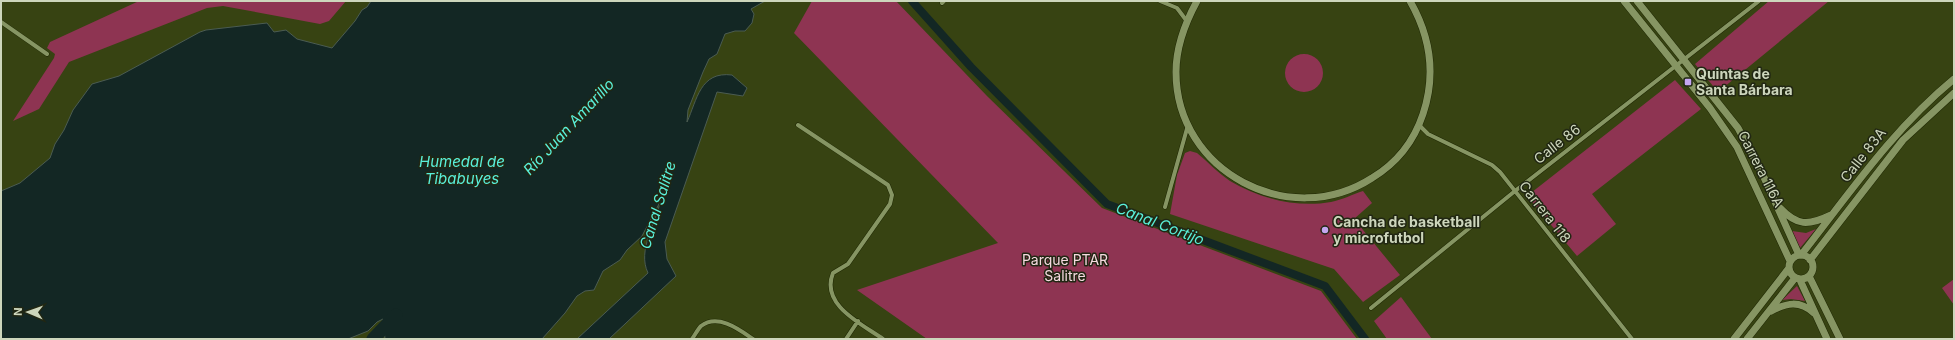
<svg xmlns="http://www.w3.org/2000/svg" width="1955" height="340" font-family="Inter,sans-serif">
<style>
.green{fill:#8e3452}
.water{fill:#132724;stroke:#4b5c52}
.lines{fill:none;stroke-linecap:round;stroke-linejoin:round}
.canal{stroke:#132724;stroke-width:8}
.river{stroke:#132724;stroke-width:13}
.minor-casing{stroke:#1f2803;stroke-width:5}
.tertiary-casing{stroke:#1f2803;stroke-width:8}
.minor{stroke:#869563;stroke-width:4}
.tertiary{stroke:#869563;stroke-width:7}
.poi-dot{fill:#c4a7f1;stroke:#212713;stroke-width:1.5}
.labels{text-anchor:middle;stroke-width:3;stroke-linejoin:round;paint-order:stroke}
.poi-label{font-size:14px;font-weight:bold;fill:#cdd6bc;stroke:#212713;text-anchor:start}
.street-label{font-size:14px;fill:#cdd6bc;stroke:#212713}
.park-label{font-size:14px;fill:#f5d9df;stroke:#212713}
.water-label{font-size:15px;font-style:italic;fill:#59efda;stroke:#212713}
</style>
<rect width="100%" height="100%" fill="#374312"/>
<!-- green -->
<path class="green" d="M 139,1 L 346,1 L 329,21 L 320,24 L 223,6 L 207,8 L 69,62 L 39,109 L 13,121 L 54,58 L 55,54 L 47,48 L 50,42 Z
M 812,1 L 896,1 L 987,96 L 1102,208 L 1321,291 L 1357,339 L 927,339 L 857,290 L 998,243 L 794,33 Z
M 1769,1 L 1829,1 L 1718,92 L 1695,64 Z
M1285 73a19 19 0 1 1 38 0a19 19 0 1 1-38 0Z
M 1675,80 L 1701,109 L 1592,194 L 1616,224 L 1577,256 L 1527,196 Z
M 1190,151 L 1197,153 C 1208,162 1218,173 1230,181 C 1260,199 1297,208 1331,202 C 1342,200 1353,194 1363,191 L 1372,203 L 1354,219 L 1400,275 L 1363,302 L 1334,269 L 1170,214 L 1177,175 L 1185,153 Z
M 1816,229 L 1800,248 L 1792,231 L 1806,233 Z
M 1954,279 L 1954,305 L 1942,288 Z
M 1797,286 L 1805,301 L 1791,299 L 1782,300 Z
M 1401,297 L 1432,339 L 1387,339 L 1374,321 Z"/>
<!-- water -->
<path class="water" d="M 371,1 L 765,1 L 751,9 L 754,14 L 752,23 L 745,31 L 735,31 L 725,34 L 717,54 L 709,59 L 703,72 L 688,110 L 687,122 C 697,100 700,71 732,75 L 747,88 L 743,96 L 717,92 L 665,242 L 667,259 L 676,276 L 609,339 L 577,339 L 648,273 C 637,250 656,224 660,202 L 642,236 L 627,250 L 620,260 L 603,271 L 594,290 L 585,291 L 577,296 L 565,313 L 542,339 L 385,339 L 383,319 L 377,322 L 368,331 L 348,339 L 1,339 L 1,191 L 20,183 L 50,158 L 55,144 L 64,130 L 73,110 L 92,84 L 119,76 L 200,32 L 206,30 L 267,23 L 274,32 L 286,30 L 297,39 L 332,48 L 355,21 L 362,10 L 367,7 Z"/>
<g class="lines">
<!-- canal -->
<path class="canal" d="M 912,1 L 971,67 L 1107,204 L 1325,286 L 1365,339"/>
<!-- river -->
<path class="river" d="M 373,339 L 396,315"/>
<!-- minor casing -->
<g class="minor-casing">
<path id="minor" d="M 1160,1 L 1177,8 L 1186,20
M 942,3 L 944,1
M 1,22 L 47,54
M 798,125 L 888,185 L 892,195 L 890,204 L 848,264 L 833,273 C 820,305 862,324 883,339
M 1420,126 L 1428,134 L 1492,165 L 1500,172 L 1632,339
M 1165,207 L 1188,125
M 1371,308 L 1515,191 L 1759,1
M 692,339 C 695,335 698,329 701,326 C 718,313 740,330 753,339
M 846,339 L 858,321"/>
</g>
<!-- tertiary casing -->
<g class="tertiary-casing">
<path id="tertiary" d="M 1197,1 C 1185,23 1176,46 1176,72 C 1176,172 1290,231 1372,178 C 1397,163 1414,141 1423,114 C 1436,75 1430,36 1410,1
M 1624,1 L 1710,108 L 1737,147 L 1790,261
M 1637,1 L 1738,128 L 1762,173 L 1799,255
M 1780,208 C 1797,226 1808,226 1831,215
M1789 267a12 12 0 1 1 24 0a12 12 0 1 1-24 0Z
M 1801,255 C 1849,194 1893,129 1954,79
M 1810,260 L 1903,140 L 1954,93
M 1809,276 L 1840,339
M 1800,280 L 1827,339
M 1771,311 C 1787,303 1799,300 1814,313
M 1734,339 L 1789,268
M 1747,339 L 1795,278"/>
</g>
<!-- minor -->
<use href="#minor" class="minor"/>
<!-- tertiary -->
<use href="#tertiary" class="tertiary"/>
</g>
<!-- markers -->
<g class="poi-dot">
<rect x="1684" y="78" width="8" height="8" rx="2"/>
<circle cx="1325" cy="230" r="4"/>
</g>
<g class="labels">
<!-- poi labels -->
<g class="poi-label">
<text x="1696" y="79">Quintas de<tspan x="1696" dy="16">Santa Bárbara</tspan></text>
<text x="1333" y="227">Cancha de basketball<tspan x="1333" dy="16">y microfutbol</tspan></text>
</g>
<!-- street labels -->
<g class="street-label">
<text transform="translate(1557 144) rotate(-38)" y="5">Calle 86</text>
<text transform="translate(1863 155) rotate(-52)" y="5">Calle 83A</text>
<text transform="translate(1761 169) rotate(63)" y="5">Carrera 116A</text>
<text transform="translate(1545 212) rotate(52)" y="5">Carrera 118</text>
</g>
<!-- park labels -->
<g class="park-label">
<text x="1065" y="265">Parque PTAR<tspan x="1065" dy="16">Salitre</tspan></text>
</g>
<!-- water labels -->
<g class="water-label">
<text transform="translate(569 127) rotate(-47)" y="5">Río Juan Amarillo</text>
<text x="462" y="167">Humedal de<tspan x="462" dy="17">Tibabuyes</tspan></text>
<text transform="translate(658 205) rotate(-73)" y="5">Canal Salitre</text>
<text transform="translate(1160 224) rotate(21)" y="5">Canal Cortijo</text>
</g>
</g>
<!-- border -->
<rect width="1955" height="340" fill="none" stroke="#cdd6bc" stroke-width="4"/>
<!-- north arrow -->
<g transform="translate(28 312) rotate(272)" stroke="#212713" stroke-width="3" paint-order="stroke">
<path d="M0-3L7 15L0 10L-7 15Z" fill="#cdd6bc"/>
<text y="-6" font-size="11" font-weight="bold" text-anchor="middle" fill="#cdd6bc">N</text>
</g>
</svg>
